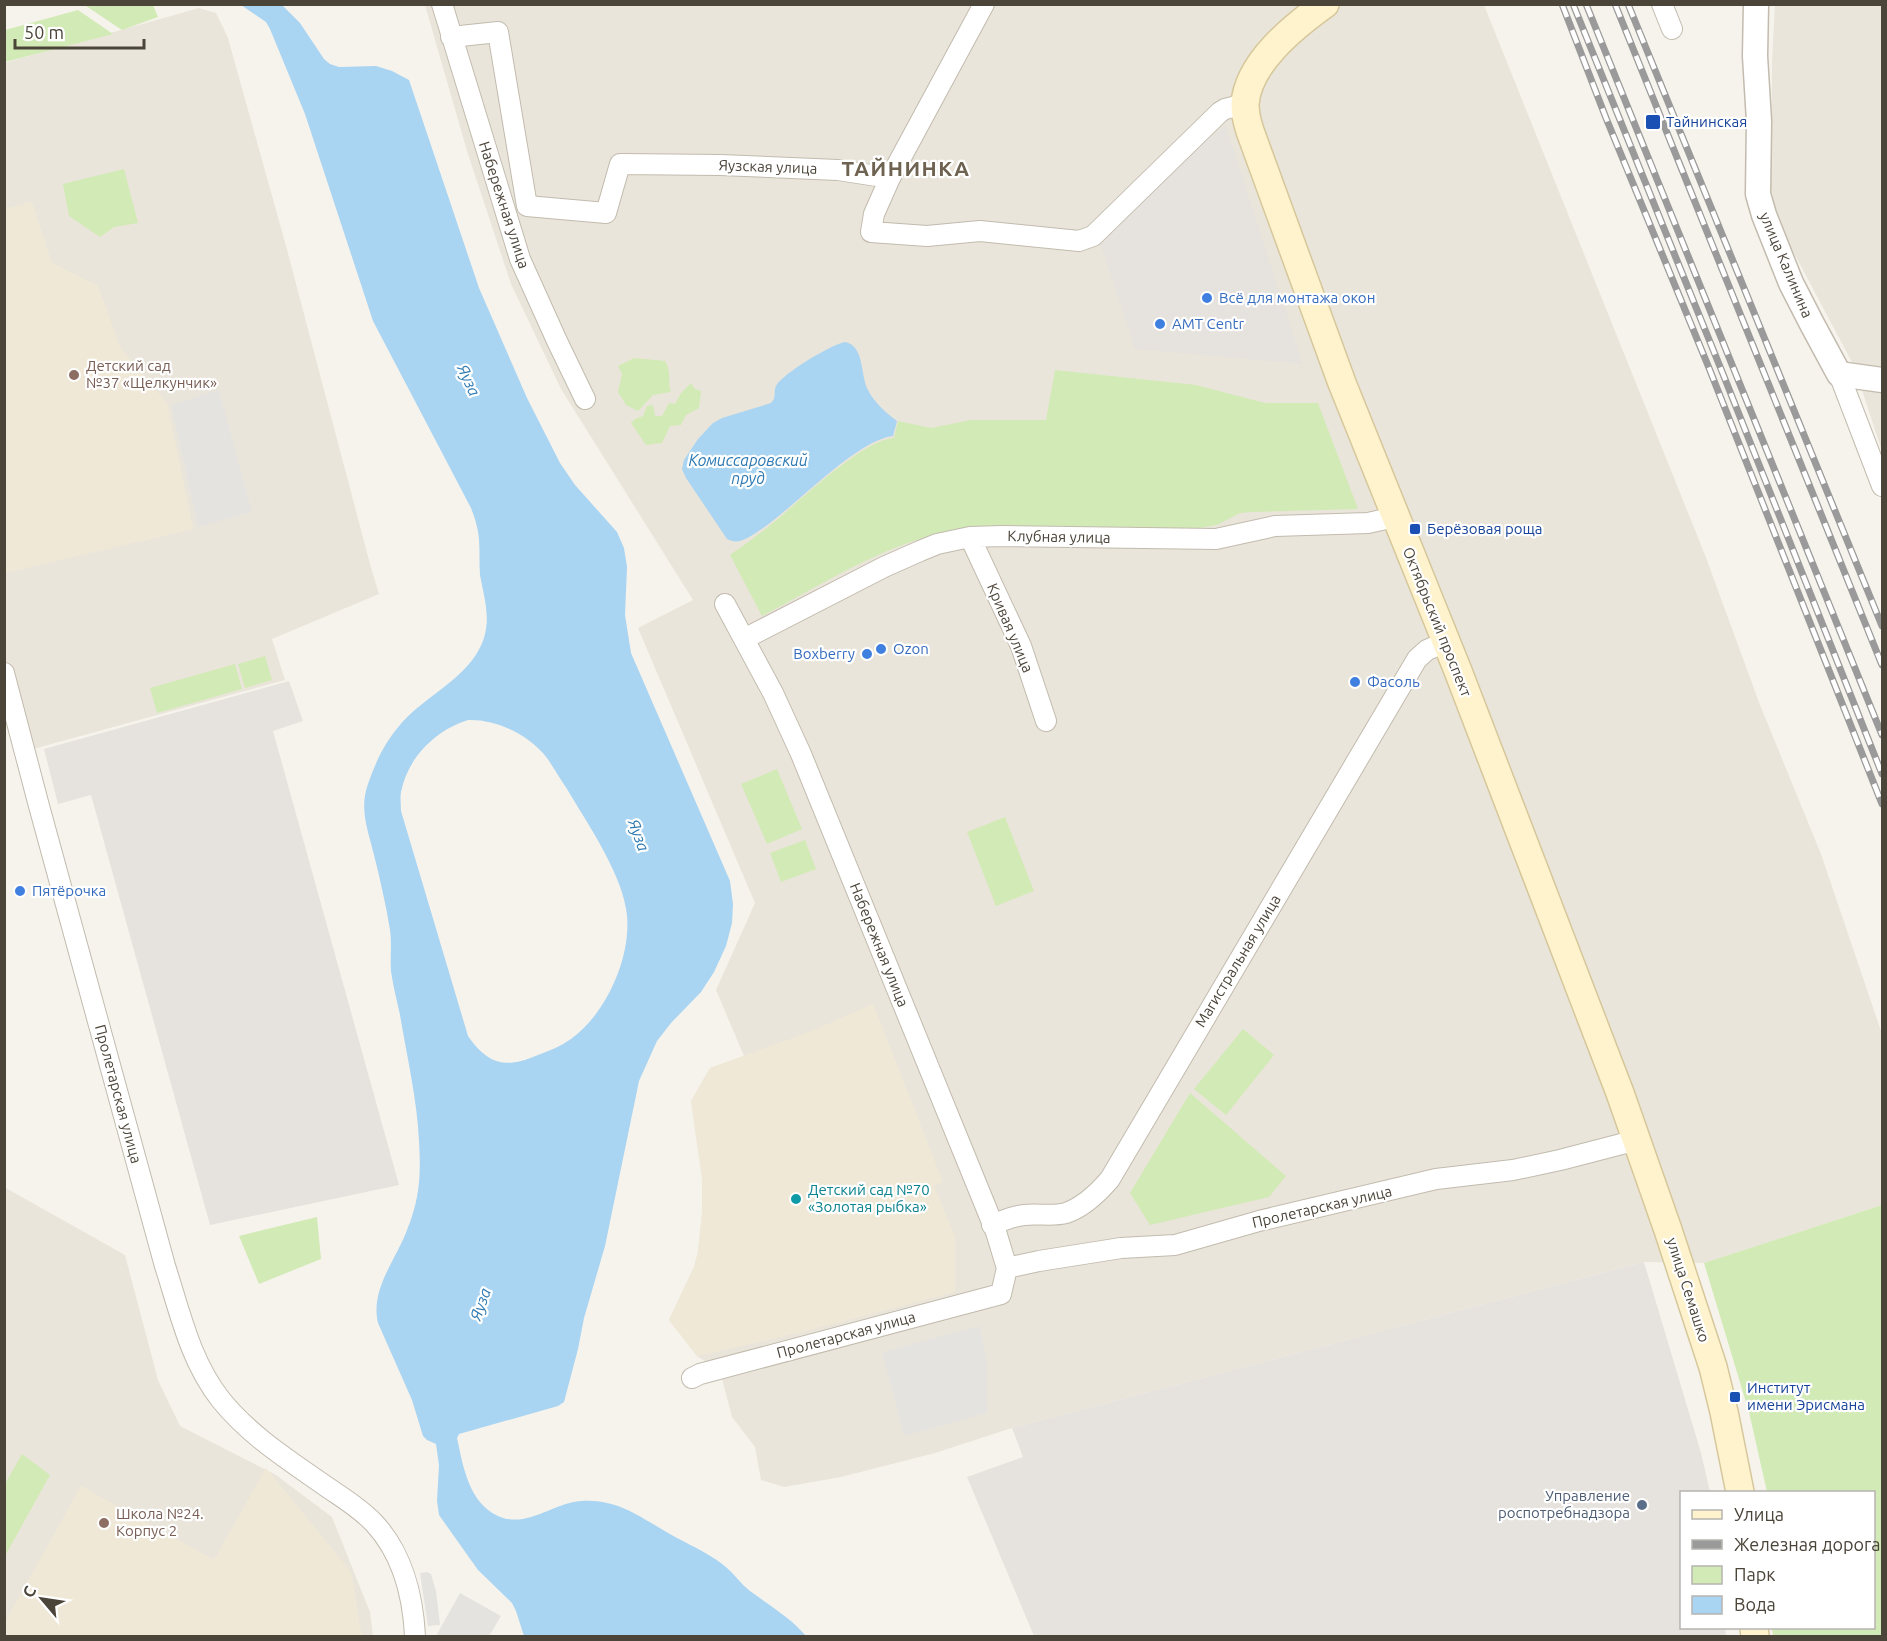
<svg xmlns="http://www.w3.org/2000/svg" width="1887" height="1641" font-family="Ubuntu,sans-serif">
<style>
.residential{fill:#eae5da}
.industrial{fill:#e6e2dd}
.education{fill:#efe8d6}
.green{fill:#d2eab5}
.parking{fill:#e5e3e0}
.water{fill:#a9d4f2;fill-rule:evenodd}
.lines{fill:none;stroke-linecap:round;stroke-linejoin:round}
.minor-casing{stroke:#c2bbae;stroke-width:22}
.tertiary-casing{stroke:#c2bbae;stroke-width:27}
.secondary-casing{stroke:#d6c79b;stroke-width:30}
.minor{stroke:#fff;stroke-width:20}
.tertiary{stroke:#fff;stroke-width:24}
.secondary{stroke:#fff3cd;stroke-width:27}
.rail-casing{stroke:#9a9a9a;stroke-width:7}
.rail{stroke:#fff;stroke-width:4.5;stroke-dasharray:14;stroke-linecap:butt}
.transit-dot{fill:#1a4fb4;stroke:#fff;stroke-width:2}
.shop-dot{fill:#3f7fe0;stroke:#fff;stroke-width:2}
.education-dot{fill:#8d6e63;stroke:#fff;stroke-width:2}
.culture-dot{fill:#0f9aa8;stroke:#fff;stroke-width:2}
.service-dot{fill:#5c6f8a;stroke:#fff;stroke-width:2}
.labels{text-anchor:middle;stroke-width:4.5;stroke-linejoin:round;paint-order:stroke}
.transit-label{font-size:15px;fill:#164399;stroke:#fff;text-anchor:start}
.street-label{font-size:15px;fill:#4b4439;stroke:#fff}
.shop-label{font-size:15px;fill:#366cbe;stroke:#fff;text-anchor:start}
.education-label{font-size:15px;fill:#785e54;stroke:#fff;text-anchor:start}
.culture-label{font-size:15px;fill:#0d838f;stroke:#fff;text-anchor:start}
.service-label{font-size:15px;fill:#4e5e75;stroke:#fff;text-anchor:end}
.water-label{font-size:16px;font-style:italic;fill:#2e7ab2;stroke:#fff}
.district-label{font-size:21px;font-weight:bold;letter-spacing:1.5px;fill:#6e6250;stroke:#fff}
</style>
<rect width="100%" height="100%" fill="#f6f3ec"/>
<!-- residential -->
<path class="residential" d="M 425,5 L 1484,5 L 1705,555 L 1760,705 L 1821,854 L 1882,1034 L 1882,1205 L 1704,1263 L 1644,1262 L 1012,1428 L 935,1453 L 841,1477 L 784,1487 L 761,1480 L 755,1447 L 732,1417 L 722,1379 L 711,1365 L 697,1356 L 669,1320 L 694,1267 L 698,1252 L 702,1213 L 702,1178 L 691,1101 L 710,1068 L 744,1056 L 716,990 L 755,903 L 638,628 L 693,600 L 561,389 L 511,284 L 467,151 Z
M 1775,5 L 1882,5 L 1882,451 L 1854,366 L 1778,223 L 1771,188 L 1772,60 Z
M 199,8 L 216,13 L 228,38 L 286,246 L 370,564 L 379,594 L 272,639 L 285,680 L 33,749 L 28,745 L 4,659 L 4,63 Z
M 4,1187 L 125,1255 L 158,1380 L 180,1426 L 276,1475 L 332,1517 L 370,1612 L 373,1636 L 5,1636 Z"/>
<!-- industrial -->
<path class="industrial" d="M 1225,124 L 1303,364 L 1135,349 L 1098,237 Z
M 289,681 L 303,721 L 273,731 L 399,1185 L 210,1225 L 91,795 L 58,804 L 44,749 Z
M 1644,1262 L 1701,1453 L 1710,1492 L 1682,1492 L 1682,1628 L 1725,1628 L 1726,1636 L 1034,1636 L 967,1477 L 1023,1457 L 1012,1428 Z"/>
<!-- education -->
<path class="education" d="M 32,202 L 52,263 L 98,286 L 120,347 L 167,403 L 193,529 L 5,573 L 5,209 Z
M 873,1004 L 943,1182 L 934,1186 L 955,1237 L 955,1292 L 798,1333 L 697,1356 L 669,1320 L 694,1267 L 698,1252 L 702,1213 L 702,1178 L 691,1101 L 710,1068 L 812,1031 Z
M 266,1468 L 351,1572 L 362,1636 L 5,1636 L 5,1622 L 81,1486 L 214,1560 Z"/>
<!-- green -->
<path class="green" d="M 91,5 L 153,5 L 158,17 L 122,30 L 86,6 Z
M 78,10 L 113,34 L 5,62 L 5,30 Z
M 124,169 L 138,223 L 114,227 L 100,237 L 69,216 L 63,184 Z
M 634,358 L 665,361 C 672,372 667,379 671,392 L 653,395 L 638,411 L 626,405 L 618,392 L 622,374 L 618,366 Z
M 1055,370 L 1196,385 L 1265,403 L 1318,403 L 1358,509 L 1251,512 L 1240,513 L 1217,525 L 1193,529 L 976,527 C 899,534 829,581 762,616 L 730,555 C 745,544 760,534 774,522 C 801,500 862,440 894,438 L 898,421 L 931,428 L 971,420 L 1046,420 Z
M 691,383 L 695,389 L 701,391 L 699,408 L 686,415 L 681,425 L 670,426 L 662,443 L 646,445 L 631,423 L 635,419 L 643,416 L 647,406 L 653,405 L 655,416 L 662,416 L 669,403 L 675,404 L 681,393 Z
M 265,656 L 272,680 L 245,688 L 238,664 Z
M 235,664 L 242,689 L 157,713 L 150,688 Z
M 777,769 L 802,829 L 767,844 L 741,784 Z
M 1005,817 L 1034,891 L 996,906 L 967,832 Z
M 805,840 L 816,869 L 781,882 L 770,853 Z
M 1243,1029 L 1274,1055 L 1226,1115 L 1194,1089 Z
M 1190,1093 L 1286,1176 L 1269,1197 L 1150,1225 L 1130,1193 Z
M 1882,1205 L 1882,1636 L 1773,1636 L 1772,1628 L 1874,1628 L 1874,1492 L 1767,1492 L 1749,1412 L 1704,1263 Z
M 317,1217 L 321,1259 L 259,1284 L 239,1236 Z
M 22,1454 L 50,1475 L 5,1556 L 5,1484 Z"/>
<!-- parking -->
<path class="parking" d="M 219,390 L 252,512 L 198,527 L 171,405 Z
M 980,1326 L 987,1364 L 987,1413 L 904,1436 L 882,1352 Z
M 427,1572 L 431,1574 L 436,1591 L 440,1625 L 428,1626 L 420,1573 Z
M 460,1593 L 501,1616 L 489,1636 L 436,1636 Z"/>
<!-- water -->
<path class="water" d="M 241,5 L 282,5 L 300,23 L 324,59 L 330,64 L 339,67 L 376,66 L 392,71 L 409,80 L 479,288 L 527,398 L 560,463 L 575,485 L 617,532 L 624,548 L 627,567 L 625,615 L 631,653 L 730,881 L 733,904 L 732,923 L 726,946 L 714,972 L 701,992 L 671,1023 L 657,1041 L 639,1081 L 605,1246 L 584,1318 L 578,1349 L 564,1402 L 558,1406 L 459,1434 L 457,1438 C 463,1466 469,1503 498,1516 C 526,1529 553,1503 581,1501 C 620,1498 645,1521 677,1538 C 694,1547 712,1555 727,1568 C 735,1575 741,1584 750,1591 C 770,1606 790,1617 806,1636 L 524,1636 L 516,1611 L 512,1603 L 478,1570 L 439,1515 L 437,1501 L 439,1465 L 436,1444 L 427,1440 L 423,1436 L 412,1400 L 378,1323 C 370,1289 396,1260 407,1230 C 420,1198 421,1175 419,1141 C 417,1099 407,1057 400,1015 C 397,1001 393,986 391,971 C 390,957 392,944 390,930 C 386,905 380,879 374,855 C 368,830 359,809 368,784 C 375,763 385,742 400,725 C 427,693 479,674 486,629 C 489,611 483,592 480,575 C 479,563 480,551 479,539 C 478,528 475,518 471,508 L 373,321 L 305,114 L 270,29 L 266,22 ZM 468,720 C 497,719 529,735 547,758 C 554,768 560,779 567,789 C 587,823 624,876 627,916 C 631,958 606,1014 571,1039 C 561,1046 549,1051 538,1055 C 506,1069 488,1065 468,1036 L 401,811 C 401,805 400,798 401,792 C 408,757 436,730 468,720 Z
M 845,342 C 865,346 860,375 868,390 C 873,401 887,414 897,421 L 893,436 C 856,440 794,508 760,530 C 754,534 747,539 740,541 C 735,542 731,541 727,539 L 686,478 L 682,469 L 684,460 L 698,439 L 713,423 L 722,418 L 771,403 C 777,397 773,392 776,386 C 782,374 832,344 845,342 Z"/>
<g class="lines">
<!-- minor casing -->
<g class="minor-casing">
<path id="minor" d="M 442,4 L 520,259 L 557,341 L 585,399
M 1662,4 L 1672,29
M 451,37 L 498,32 L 527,206 L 606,213 L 620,164 L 720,165 L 838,170 L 890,178 L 874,214 L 871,232 L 927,236 L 980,231 L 1079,241 L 1093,236 L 1220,112 L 1225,109 L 1245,104
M 890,178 L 984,4
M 1839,374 L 1882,486
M 970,537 L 1021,646 L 1046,721
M 744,639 L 884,567 L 920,551 L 937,544 L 970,537 L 1002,536 L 1216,539 L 1275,526 L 1368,523 L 1395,517
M 4,673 L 39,806 L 165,1266 C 180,1312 190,1361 221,1400 C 250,1436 290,1461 327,1487 C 343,1498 360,1508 374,1523 C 402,1553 413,1596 415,1636
M 992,1225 C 1002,1221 1013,1216 1024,1215 C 1038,1213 1052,1217 1066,1213 C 1084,1207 1098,1193 1110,1179 L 1417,659 L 1427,650 L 1446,642
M 1007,1268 L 1039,1261 L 1121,1248 L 1175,1245 L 1259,1221 L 1436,1179 L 1513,1170 L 1560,1160 L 1637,1140
M 692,1378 L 700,1374 L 1001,1294 L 1007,1268 L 996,1232 L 801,754 L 773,693 L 725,604"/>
</g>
<!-- tertiary casing -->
<g class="tertiary-casing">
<path id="tertiary" d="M 1756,4 L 1755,56 L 1759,121 L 1758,194 L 1764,215 L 1791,283 L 1812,324 L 1839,374 L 1882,380"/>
</g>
<!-- secondary casing -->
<g class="secondary-casing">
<path id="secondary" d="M 1325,4 C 1293,27 1248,63 1245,104 C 1245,113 1247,122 1250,131 L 1342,383 L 1458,671 L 1620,1093 L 1668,1230 L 1713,1367 L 1724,1412 L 1740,1492
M 1754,1628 L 1755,1636"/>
</g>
<!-- minor -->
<use href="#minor" class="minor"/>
<!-- tertiary -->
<use href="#tertiary" class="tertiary"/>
<!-- secondary -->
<use href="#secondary" class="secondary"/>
<!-- rail casing -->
<g class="rail-casing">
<path id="rail" d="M 1562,4 L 1606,118 L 1709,368 L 1882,804
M 1573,4 L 1723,374 L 1882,774
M 1586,4 L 1882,735
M 1615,4 L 1882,665
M 1628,4 L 1882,626"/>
</g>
<!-- rail -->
<use href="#rail" class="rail"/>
</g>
<!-- markers -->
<g class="transit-dot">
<rect x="1645" y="114" width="16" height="16" rx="3"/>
<rect x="1409" y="523" width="12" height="12" rx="3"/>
<rect x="1729" y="1391" width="12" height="12" rx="3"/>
</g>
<g class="shop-dot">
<circle cx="1207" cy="298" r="6"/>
<circle cx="1160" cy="324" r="6"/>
<circle cx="881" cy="649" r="6"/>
<circle cx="867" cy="654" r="6"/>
<circle cx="1355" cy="682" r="6"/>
<circle cx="20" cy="891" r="6"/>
</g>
<g class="education-dot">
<circle cx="74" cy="375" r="6"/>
<circle cx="104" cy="1523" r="6"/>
</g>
<circle class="culture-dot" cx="796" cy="1199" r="6"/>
<circle class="service-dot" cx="1642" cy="1505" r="6"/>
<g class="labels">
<!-- transit labels -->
<g class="transit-label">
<text x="1666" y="127">Тайнинская</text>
<text x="1427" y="534">Берёзовая роща</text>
<text x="1747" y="1393">Институт<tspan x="1747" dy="17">имени Эрисмана</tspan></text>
</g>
<!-- street labels -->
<g class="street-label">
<text transform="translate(768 167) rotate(2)" y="5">Яузская улица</text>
<text transform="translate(504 205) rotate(72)" y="5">Набережная улица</text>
<text transform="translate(1786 265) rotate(67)" y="5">улица Калинина</text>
<text transform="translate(1059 537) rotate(1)" y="5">Клубная улица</text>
<text transform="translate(1437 622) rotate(68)" y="5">Октябрьский проспект</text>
<text transform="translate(1010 628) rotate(67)" y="5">Кривая улица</text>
<text transform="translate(879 945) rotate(68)" y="5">Набережная улица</text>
<text transform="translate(1238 961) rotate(-59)" y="5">Магистральная улица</text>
<text transform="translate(118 1094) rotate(75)" y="5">Пролетарская улица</text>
<text transform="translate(1322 1207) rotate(-13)" y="5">Пролетарская улица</text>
<text transform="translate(1688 1290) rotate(72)" y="5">улица Семашко</text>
<text transform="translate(846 1335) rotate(-15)" y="5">Пролетарская улица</text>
</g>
<!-- shop labels -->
<g class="shop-label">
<text x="1219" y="303">Всё для монтажа окон</text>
<text x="1172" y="329">AMT Centr</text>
<text x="893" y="654">Ozon</text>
<text x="855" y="659" text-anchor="end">Boxberry</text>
<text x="1367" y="687">Фасоль</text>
<text x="32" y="896">Пятёрочка</text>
</g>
<!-- education labels -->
<g class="education-label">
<text x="86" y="371">Детский сад<tspan x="86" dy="17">№37 «Щелкунчик»</tspan></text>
<text x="116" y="1519">Школа №24.<tspan x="116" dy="17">Корпус 2</tspan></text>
</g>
<!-- culture labels -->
<g class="culture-label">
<text x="808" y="1195">Детский сад №70<tspan x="808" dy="17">«Золотая рыбка»</tspan></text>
</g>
<!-- service labels -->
<g class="service-label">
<text x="1630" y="1501">Управление<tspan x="1630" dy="17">роспотребнадзора</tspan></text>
</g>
<!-- water labels -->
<g class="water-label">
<text transform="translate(469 380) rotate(65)" y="6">Яуза</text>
<text x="748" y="466">Комиссаровский<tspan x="748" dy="18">пруд</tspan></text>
<text transform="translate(639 835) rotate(70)" y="6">Яуза</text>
<text transform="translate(480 1304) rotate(-71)" y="6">Яуза</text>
</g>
<!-- district labels -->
<g class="district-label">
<text x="906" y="176">ТАЙНИНКА</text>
</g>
</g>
<!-- border -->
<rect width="1887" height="1641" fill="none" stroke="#4b4439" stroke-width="12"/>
<!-- legend -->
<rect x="1680" y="1491" width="195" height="138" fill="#ffffff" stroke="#b7b4b0" stroke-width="1.5"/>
<rect x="1692" y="1510" width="30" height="9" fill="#fff3cd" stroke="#b7b4b0" stroke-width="1.5"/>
<text x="1734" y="1521" font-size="18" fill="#4b4439">Улица</text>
<rect x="1692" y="1540" width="30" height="9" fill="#9a9a9a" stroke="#b7b4b0" stroke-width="1.5"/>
<text x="1734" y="1551" font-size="18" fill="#4b4439">Железная дорога</text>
<rect x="1692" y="1566" width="30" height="18" fill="#d2eab5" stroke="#b7b4b0" stroke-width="1.5"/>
<text x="1734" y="1581" font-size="18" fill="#4b4439">Парк</text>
<rect x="1692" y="1596" width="30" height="18" fill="#a9d4f2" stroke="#b7b4b0" stroke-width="1.5"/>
<text x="1734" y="1611" font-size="18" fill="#4b4439">Вода</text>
<!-- north arrow -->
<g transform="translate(42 1599) rotate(299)" stroke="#ffffff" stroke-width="4.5" paint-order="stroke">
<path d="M0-4.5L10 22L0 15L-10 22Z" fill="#4b4439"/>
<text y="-9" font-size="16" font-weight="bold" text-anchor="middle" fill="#4b4439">С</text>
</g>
<!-- scale -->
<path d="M15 39v9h129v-9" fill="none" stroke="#4b4439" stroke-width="3"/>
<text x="24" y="39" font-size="18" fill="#4b4439" stroke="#ffffff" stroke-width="4.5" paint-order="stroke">50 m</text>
</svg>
